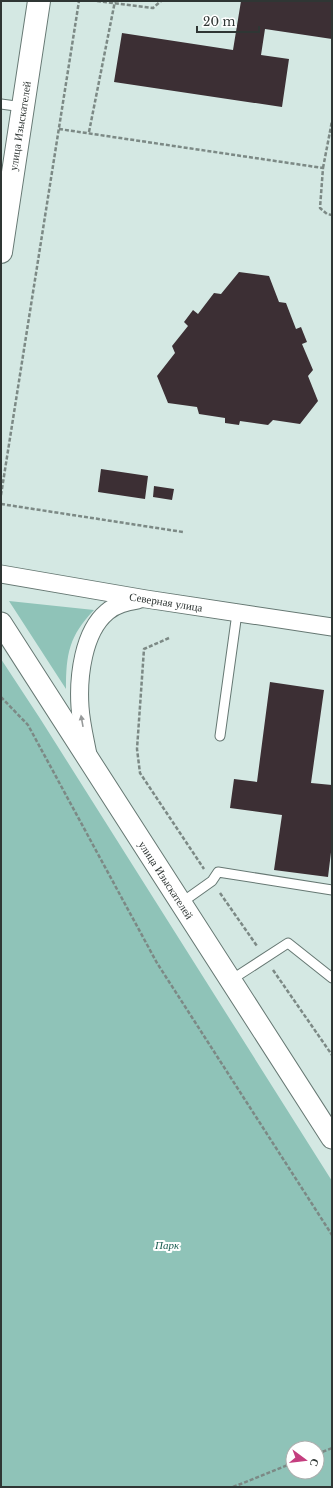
<svg xmlns="http://www.w3.org/2000/svg" width="333" height="1488" font-family="'Libre Baskerville',serif">
<style>
.green{fill:#8fc3b8;fill-rule:evenodd}
.building{fill:#3c2f34}
.lines{fill:none;stroke-linecap:round;stroke-linejoin:round}
.service-casing{stroke:#667873;stroke-width:11}
.minor-casing{stroke:#667873;stroke-width:19}
.tertiary-casing{stroke:#667873;stroke-width:23}
.primary-casing{stroke:#667873;stroke-width:24}
.path{stroke:#7c8985;stroke-width:2.5;stroke-dasharray:4 2;stroke-linecap:butt}
.service{stroke:#fff;stroke-width:9}
.minor{stroke:#fff;stroke-width:17}
.tertiary{stroke:#fff;stroke-width:21}
.primary{stroke:#fff;stroke-width:22}
.oneway{fill:#979a9a}
.labels{text-anchor:middle;stroke-width:4;stroke-linejoin:round;paint-order:stroke}
.street-label{font-size:11px;fill:#2f3634;stroke:#fff}
.park-label{font-size:11px;font-style:italic;fill:#1d6054;stroke:#fff}
</style>
<rect width="100%" height="100%" fill="#d4e8e3"/>
<!-- green -->
<path class="green" d="M 9,601 L 94,610 C 69,636 66,654 66,689 Z
M 1,659 L 41,720 L 332,1181 L 332,1487 L 1,1487 ZM 293,1448 L 317,1448 L 317,1472 L 293,1472 Z"/>
<!-- building -->
<path class="building" d="M 241,1 L 332,1 L 332,39 L 265,29 L 261,55 L 289,59 L 282,107 L 114,82 L 122,33 L 233,50 Z
M 239,272 L 269,276 L 279,302 L 286,303 L 296,329 L 301,327 L 307,342 L 302,344 L 313,370 L 308,376 L 318,401 L 300,424 L 273,420 L 268,425 L 240,421 L 239,425 L 225,423 L 225,418 L 199,414 L 197,407 L 168,403 L 157,376 L 175,353 L 172,346 L 188,326 L 184,322 L 193,310 L 198,314 L 214,293 L 221,294 Z
M 101,469 L 148,476 L 145,499 L 98,492 Z
M 154,486 L 174,489 L 172,500 L 153,497 Z
M 270,682 L 324,690 L 311,783 L 332,785 L 332,844 L 328,877 L 274,870 L 282,815 L 230,808 L 234,779 L 257,782 Z"/>
<g class="lines">
<!-- service casing -->
<g class="service-casing">
<path id="service" d="M 1,104 L 23,107
M 220,736 L 237,613
M 181,903 L 212,881 L 218,872 L 332,890
M 231,980 L 288,943 L 332,978"/>
</g>
<!-- minor casing -->
<g class="minor-casing">
<path id="minor" d="M 1,574 L 146,599 L 332,627
M 88,755 C 85,739 81,723 80,707 C 78,677 83,632 107,612 C 116,604 127,602 138,600"/>
</g>
<!-- tertiary casing -->
<g class="tertiary-casing">
<path id="tertiary" d="M 1,623 L 332,1138"/>
</g>
<!-- primary casing -->
<g class="primary-casing">
<path id="primary" d="M 1,252 L 39,1"/>
</g>
<!-- path -->
<path class="path" d="M 97,1 L 153,8 L 161,1
M 59,129 L 323,168 L 320,208 L 327,214 L 332,215
M 89,132 L 115,1
M 323,168 L 332,121
M 1,495 L 79,1
M 1,504 L 183,532
M 169,638 L 144,649 L 137,749 L 140,773 L 204,869
M 1,697 L 28,725 L 157,963 L 332,1235
M 220,893 L 257,946
M 273,970 L 332,1055
M 317,1454 L 332,1448
M 233,1487 L 293,1463"/>
<!-- service -->
<use href="#service" class="service"/>
<!-- minor -->
<use href="#minor" class="minor"/>
<!-- tertiary -->
<use href="#tertiary" class="tertiary"/>
<!-- primary -->
<use href="#primary" class="primary"/>
</g>
<!-- one-way arrows -->
<defs><path id="oneway-solid" d="M-6-.8H1V-3.2L6.5 0L1 3.2V.8H-6Z"/></defs>
<use class="oneway" href="#oneway-solid" transform="translate(82 721) rotate(-100)"/>
<g class="labels">
<!-- street labels -->
<g class="street-label">
<text transform="translate(20 126) rotate(-81)" y="4">улица Изыскателей</text>
<text transform="translate(166 602) rotate(9)" y="4">Северная улица</text>
<text transform="translate(166 880) rotate(57)" y="4">улица Изыскателей</text>
</g>
<!-- park labels -->
<g class="park-label">
<text x="167" y="1249">Парк</text>
</g>
</g>
<!-- border -->
<rect width="333" height="1488" fill="none" stroke="#2f3634" stroke-width="4"/>
<!-- north arrow -->
<g transform="translate(305 1460) rotate(105)"><circle r="19" fill="#ffffff" stroke="#acafae"/>
<path d="M0-3L7 15L0 10L-7 15Z" fill="#c43e7f"/>
<text y="-6" font-size="11" font-weight="bold" text-anchor="middle" fill="#2f3634">С</text>
</g>
<!-- scale -->
<path d="M197 26v6h62v-6" fill="none" stroke="#2f3634" stroke-width="2"/>
<text x="203" y="26" font-size="12" fill="#2f3634" stroke="#ffffff" stroke-width="3" paint-order="stroke">20 m</text>
</svg>
